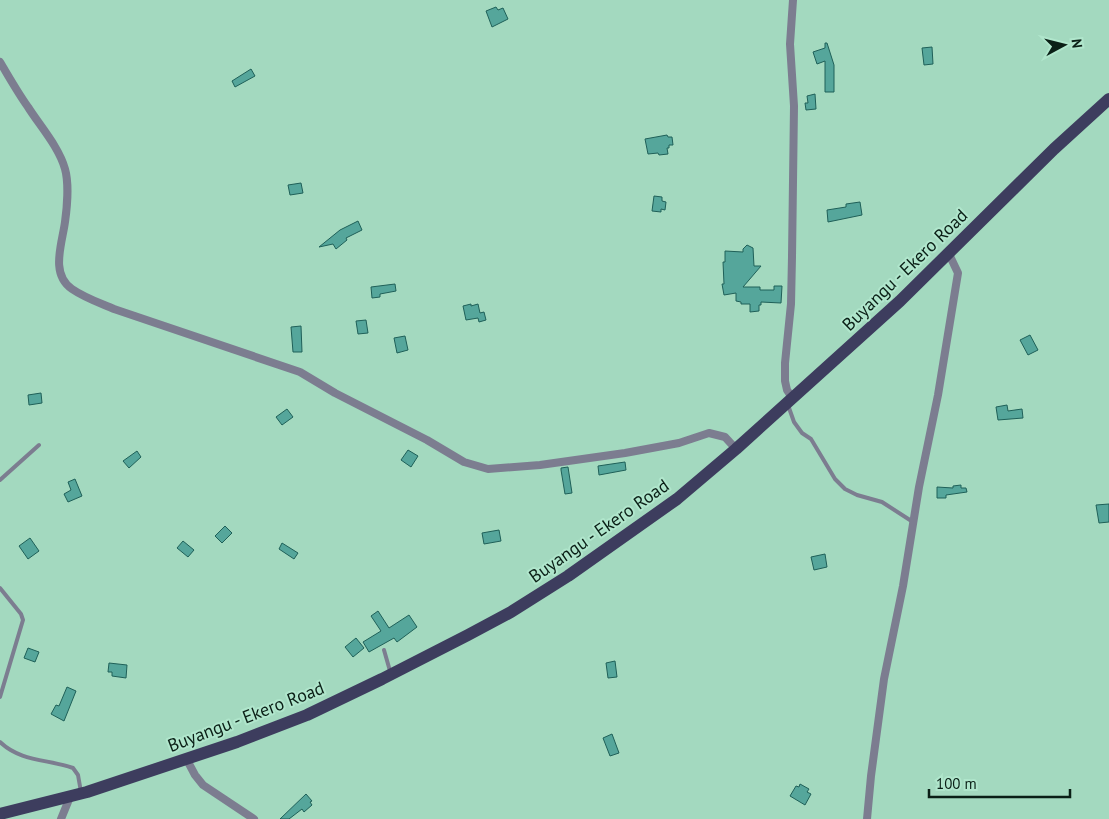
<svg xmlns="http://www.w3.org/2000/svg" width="1109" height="819" font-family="'PT Sans',sans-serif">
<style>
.building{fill:#55a69b;stroke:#1f6058}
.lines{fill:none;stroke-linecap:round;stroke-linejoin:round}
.service{stroke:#7c7d90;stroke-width:4}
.minor{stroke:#7c7d90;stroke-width:8}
.primary{stroke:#3d3d5e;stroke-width:12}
.labels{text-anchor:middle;stroke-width:4;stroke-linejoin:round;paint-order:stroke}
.street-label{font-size:18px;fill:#0a1f16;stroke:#b0e6cc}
</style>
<rect width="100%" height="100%" fill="#a3d9bf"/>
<!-- building -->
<path class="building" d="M 496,7 L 498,10 L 503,8 L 508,19 L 492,27 L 486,11 Z
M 825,43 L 827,43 L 834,65 L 834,92 L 825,92 L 825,61 L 817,64 L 813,52 L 825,48 Z
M 932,47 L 933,64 L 924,65 L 922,48 Z
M 251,69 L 255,76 L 235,87 L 232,81 Z
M 815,94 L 816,109 L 806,110 L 805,103 L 808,103 L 807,96 Z
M 667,135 L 668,137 L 672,137 L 673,145 L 669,145 L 669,148 L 667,148 L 668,154 L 659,155 L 658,153 L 648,154 L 645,139 Z
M 301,183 L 303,193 L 290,195 L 288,185 Z
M 654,196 L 662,197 L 662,201 L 666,202 L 665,210 L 661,209 L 661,212 L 652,211 Z
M 860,202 L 862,215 L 828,222 L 827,210 L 846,207 L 846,204 Z
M 358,221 L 362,230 L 346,238 L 347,240 L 336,249 L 333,244 L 319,247 L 340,230 Z
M 747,245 L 753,248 L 754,266 L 761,266 L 743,287 L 760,287 L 760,290 L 774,290 L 774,286 L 782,286 L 781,303 L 761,302 L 761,305 L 759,305 L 759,311 L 750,312 L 750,304 L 741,304 L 741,302 L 736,301 L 736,293 L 724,295 L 722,284 L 724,284 L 723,262 L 725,262 L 725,251 L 743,252 L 743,249 Z
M 395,284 L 396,291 L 380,294 L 380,297 L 372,298 L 371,287 Z
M 471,304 L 471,306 L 478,304 L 480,313 L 484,312 L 486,320 L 479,322 L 478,318 L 466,320 L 463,306 Z
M 366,320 L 368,333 L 358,334 L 356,321 Z
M 301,326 L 302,352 L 293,352 L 291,327 Z
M 1030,335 L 1038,350 L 1028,355 L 1020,340 Z
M 405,336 L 408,350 L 397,353 L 394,338 Z
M 41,393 L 42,403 L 29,405 L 28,395 Z
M 1007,405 L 1008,411 L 1022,409 L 1023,418 L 998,420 L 996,407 Z
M 287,409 L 293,417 L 282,425 L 276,417 Z
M 408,450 L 418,456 L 411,467 L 401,460 Z
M 137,451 L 141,457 L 129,468 L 123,461 Z
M 625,462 L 626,470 L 599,475 L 598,466 Z
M 568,467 L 572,493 L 565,494 L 561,470 L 561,468 Z
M 75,479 L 82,496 L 68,502 L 64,494 L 71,490 L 68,482 Z
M 961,485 L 961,488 L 966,488 L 967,492 L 946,495 L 946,498 L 937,498 L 937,487 L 953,488 L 953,486 Z
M 1109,504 L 1109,522 L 1099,523 L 1096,505 Z
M 225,526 L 232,533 L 222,543 L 215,536 Z
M 499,530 L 501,541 L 484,544 L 482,533 Z
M 30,538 L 39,551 L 28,559 L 19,546 Z
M 183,541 L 194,550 L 188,557 L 177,548 Z
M 282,543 L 298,553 L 294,559 L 279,549 Z
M 825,554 L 827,567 L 814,570 L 811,557 Z
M 378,611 L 389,628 L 409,615 L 417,627 L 397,642 L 394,638 L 369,652 L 363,642 L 381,631 L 371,616 Z
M 356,638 L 364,648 L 353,657 L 345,647 Z
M 28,648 L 39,652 L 35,662 L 24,658 Z
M 615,661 L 617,677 L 608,678 L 606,663 Z
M 109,663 L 127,665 L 126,678 L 112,676 L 112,672 L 108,672 Z
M 67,687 L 76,691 L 64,721 L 51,714 L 56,705 L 59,706 Z
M 612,734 L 619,753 L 610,756 L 603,738 Z
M 800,784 L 809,789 L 807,792 L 811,794 L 805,805 L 790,796 L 796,786 L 799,787 Z
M 306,794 L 312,801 L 310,802 L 312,805 L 304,812 L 302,809 L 289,819 L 280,819 Z"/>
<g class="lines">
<!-- service -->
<path class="service" d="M 788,405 L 794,422 L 802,433 L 811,439 L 835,479 L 845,489 L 857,495 L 882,502 L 913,522
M 0,480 L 39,445
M 0,588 L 21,614 L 23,620 L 0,697
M 384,650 L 390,671
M 0,742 C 21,762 48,759 73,768 L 78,775 L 81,792"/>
<!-- minor -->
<path class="minor" d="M 0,62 C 9,77 18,93 28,107 C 40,126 59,147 65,169 C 69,183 67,208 65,222 C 62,244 50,274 72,289 C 85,298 100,303 114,309 L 300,372 L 335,393 L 427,440 L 464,462 L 488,469 L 540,465 L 625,453 L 679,443 L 709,433 L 725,437 L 736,449
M 793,399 L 787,390 L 785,381 L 785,363 L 791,304 L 792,257 L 794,106 L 790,44 L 793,0
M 187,760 L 195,775 L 203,785 L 254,819
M 61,819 L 70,797
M 867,819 L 871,776 L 884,679 L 903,586 L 919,487 L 938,395 L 958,273 L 949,254"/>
<!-- primary -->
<path class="primary" d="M 0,814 L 87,792 L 237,742 L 307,715 L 382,679 L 468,635 L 511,612 L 568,576 L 677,499 L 736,449 L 900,301 L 1054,149 L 1109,99"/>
</g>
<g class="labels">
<!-- street labels -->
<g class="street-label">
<text transform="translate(905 270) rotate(-44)" y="6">Buyangu - Ekero Road</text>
<text transform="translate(599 531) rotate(-35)" y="6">Buyangu - Ekero Road</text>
<text transform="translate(246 717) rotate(-21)" y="6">Buyangu - Ekero Road</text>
</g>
</g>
<!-- north arrow -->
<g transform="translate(1064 45) rotate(83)" stroke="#b0e6cc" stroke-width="4" paint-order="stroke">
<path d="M0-4L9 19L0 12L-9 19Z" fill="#0a1f16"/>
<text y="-8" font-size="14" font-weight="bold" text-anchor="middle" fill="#0a1f16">N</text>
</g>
<!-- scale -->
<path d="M929 789v8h141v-8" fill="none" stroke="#0a1f16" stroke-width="2.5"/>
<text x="936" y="789" font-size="15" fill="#0a1f16" stroke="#b0e6cc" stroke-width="4" paint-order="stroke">100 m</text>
</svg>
